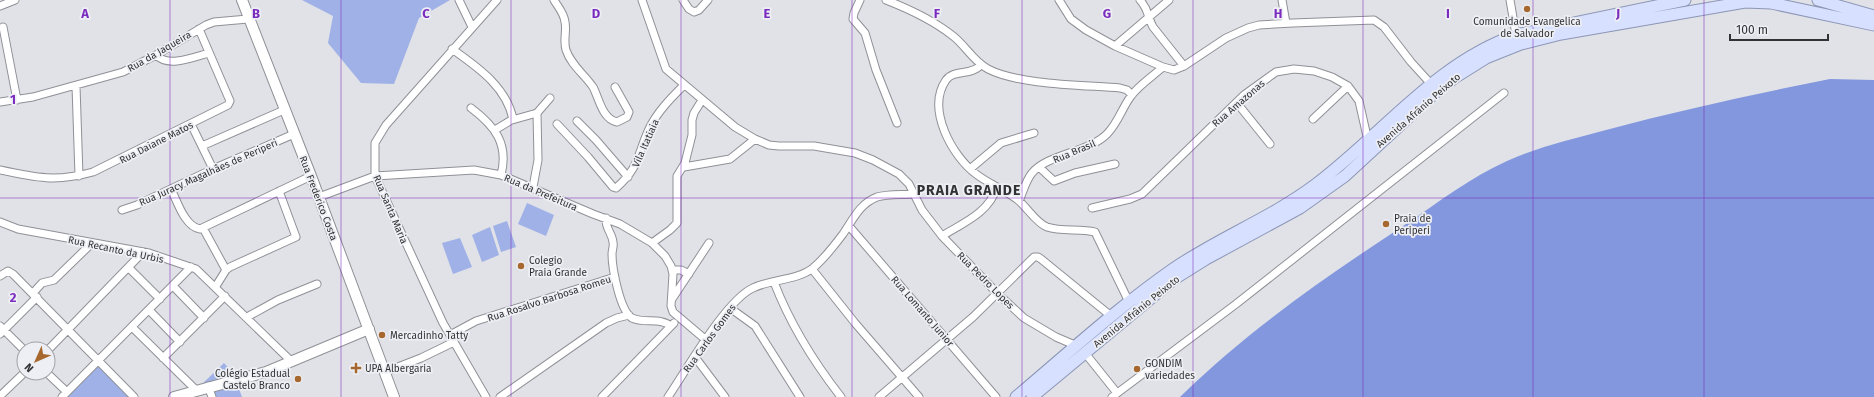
<svg xmlns="http://www.w3.org/2000/svg" width="1874" height="397" font-family="'Fira Sans',sans-serif">
<style>
.green{fill:#9fb1e7}
.water{fill:#8297dd}
.lines{fill:none;stroke-linecap:round;stroke-linejoin:round}
.street-casing{stroke:#8f9196;stroke-width:9}
.secondary-casing{stroke:#8f9196;stroke-width:12}
.primary-casing{stroke:#8c96b7;stroke-width:13}
.street{stroke:#fff;stroke-width:7}
.secondary{stroke:#fff;stroke-width:10}
.primary{stroke:#d7e0fe;stroke-width:11}
.grid{fill:none;stroke:#7b2cbf;stroke-width:1;stroke-opacity:0.55}
.poi-dot{fill:#a7682f;stroke:#edeff4;stroke-width:1.5}
.labels{text-anchor:middle;stroke-width:3.5;stroke-linejoin:round;paint-order:stroke}
.poi-label{font-size:10px;fill:#323234;stroke:#edeff4;text-anchor:start}
.street-label{font-size:10px;fill:#323234;stroke:#edeff4}
.district-label{font-size:14px;font-weight:bold;letter-spacing:1px;fill:#323234;stroke:#edeff4}
.grid-label{font-size:13px;text-anchor:middle;font-weight:bold;fill:#7b2cbf;stroke:#edeff4;stroke-width:3.5;stroke-linejoin:round;paint-order:stroke}
</style>
<rect width="100%" height="100%" fill="#e0e2e7"/>
<!-- green -->
<path class="green" d="M 302,0 L 450,0 L 419,18 L 394,84 L 361,83 L 328,43 L 333,16 Z
M 527,203 L 554,215 L 546,236 L 518,224 Z
M 507,221 L 516,247 L 501,252 L 493,226 Z
M 490,227 L 499,255 L 482,262 L 472,235 Z
M 460,238 L 472,267 L 453,274 L 442,243 Z
M 224,363 L 235,375 L 199,387 Z
M 98,365 L 131,397 L 66,397 Z
M 238,386 L 242,397 L 215,397 L 213,392 Z"/>
<!-- water -->
<path class="water" d="M 1830,79 L 1874,80 L 1874,397 L 1180,397 C 1248,330 1327,276 1406,224 C 1439,202 1471,177 1507,161 C 1538,147 1573,139 1606,130 C 1680,110 1755,94 1830,79 Z"/>
<g class="lines">
<!-- street casing -->
<g class="street-casing">
<path id="street" d="M 459,0 L 472,27
M 554,0 C 558,7 564,13 565,22 C 567,31 563,40 566,50 C 571,65 584,74 593,87 C 599,98 602,119 617,122 L 627,117 L 629,112 L 615,87
M 642,0 L 666,69 L 735,127 L 755,139 L 769,145 L 779,146 L 814,146 L 855,153 L 873,160 L 899,174 L 909,184 L 922,210 L 942,236 L 998,294 L 1024,318 L 1056,337 L 1077,346
M 683,0 L 689,9 L 694,12 L 699,10 L 708,0
M 860,0 L 854,13 L 853,19 L 865,33 L 876,70 L 897,123
M 886,0 C 909,9 933,20 953,36 C 966,46 973,61 988,69 C 1019,85 1084,85 1120,88 L 1127,90 L 1132,95
M 1059,0 L 1071,19 L 1086,30 L 1115,46 L 1163,67 L 1174,70 L 1184,66 L 1226,38 L 1248,28 L 1259,25 L 1293,23 L 1374,20 L 1384,27 L 1411,62 L 1431,84
M 1140,0 C 1149,10 1147,16 1153,27 L 1184,66
M 1282,0 L 1286,23
M 1510,0 L 1516,35
M 0,6 L 15,0
M 3,27 L 17,100
M 1115,46 L 1169,0
M 452,49 C 477,67 506,86 513,119 L 495,130
M 156,55 C 168,68 194,57 209,53
M 981,65 C 971,76 954,69 946,80 C 926,109 952,156 976,174 C 989,184 1005,190 1018,200 C 1027,207 1036,223 1047,227 C 1062,232 1080,228 1095,232 L 1129,302
M 76,86 L 79,176
M 0,102 L 33,97 L 123,72 L 156,55 L 206,25 L 214,22 L 248,19
M 1237,103 L 1270,144
M 471,108 C 495,126 509,144 501,175
M 1313,119 L 1348,86
M 512,120 L 537,113 L 550,98
M 577,121 L 596,140 L 628,177
M 191,124 L 213,169
M 557,124 L 588,157 L 613,187 L 616,188 C 640,167 637,155 649,129 C 657,112 671,98 684,85
M 202,146 L 284,110
M 684,167 L 730,159 L 755,139
M 1039,167 L 1054,181 L 1075,173 L 1115,164
M 970,169 L 1001,143 L 1034,133
M 0,170 C 36,178 57,182 93,172 L 228,105 L 230,101 L 199,29
M 533,187 L 538,160 L 537,113
M 171,189 C 177,201 185,227 200,229 L 311,176
M 319,197 L 375,176 L 474,170 L 501,175 L 593,214 L 620,224 L 652,243 L 665,256 L 671,266 L 673,274 L 671,306 L 673,312 L 706,340
M 1019,201 C 1023,192 1026,180 1032,173 C 1047,154 1088,153 1107,134 C 1118,123 1122,108 1131,96 C 1139,85 1153,76 1163,67
M 1092,208 L 1130,199 L 1142,194 L 1244,95 L 1276,72 L 1294,69 L 1314,71 L 1332,77 L 1348,86 L 1359,101 L 1368,141
M 122,210 L 137,205 L 213,169 L 294,134
M 606,218 C 605,228 612,233 613,242 C 614,246 612,250 612,254 C 612,268 620,311 632,318 C 644,324 660,317 671,326
M 0,222 L 18,229 L 149,253 L 196,269 L 291,361
M 849,226 L 996,397
M 203,228 L 226,270
M 942,236 C 963,223 989,213 997,187
M 652,243 L 670,230 L 677,223 L 677,176 L 685,163 L 692,135 L 692,120 L 694,113 L 702,100
M 129,268 L 160,299
M 812,269 L 855,323 L 919,397
M 672,270 L 681,270 L 689,274
M 0,276 L 8,271 L 13,274 L 134,397
M 774,282 C 790,324 813,361 841,397
M 173,286 L 204,318
M 216,286 L 226,270 L 230,267 L 296,237 L 279,191
M 33,293 L 42,283 L 54,280 L 92,243
M 672,299 L 709,243
M 730,308 L 755,326 L 800,397
M 149,310 L 180,342
M 247,317 L 278,300 L 317,284
M 0,326 L 24,350
M 132,327 L 196,390
M 0,334 L 37,297
M 450,335 L 476,321 L 615,277
M 48,350 L 143,252
M 1085,353 L 1117,393
M 695,357 L 725,397
M 163,358 L 225,296
M 385,372 L 421,358 L 454,342
M 47,373 L 67,392
M 208,386 L 212,397
M 0,396 L 24,373
M 62,397 L 191,267
M 486,397 L 443,323 L 375,176 L 375,143 L 386,125 L 497,0
M 500,397 L 606,323 L 617,318 L 629,315
M 602,397 L 674,323
M 668,397 C 686,371 726,300 753,288 C 771,279 796,281 813,268 C 824,259 834,246 843,234 C 853,220 859,204 877,197 C 888,194 902,195 913,194
M 879,397 L 973,317 L 1034,257 L 1038,257 L 1041,259 L 1111,316
M 1112,397 L 1236,304 L 1504,93"/>
</g>
<!-- secondary casing -->
<g class="secondary-casing">
<path id="secondary" d="M 242,0 L 311,176 L 394,397
M 174,397 L 266,372 L 369,329"/>
</g>
<!-- primary casing -->
<g class="primary-casing">
<path id="primary" d="M 1818,0 L 1874,16
M 1016,397 C 1067,354 1117,308 1173,269 C 1218,238 1271,218 1315,185 C 1382,135 1435,63 1516,35 L 1685,0
M 1032,397 L 1174,279 L 1206,259 L 1300,208 L 1345,176 L 1436,92 L 1454,78 L 1486,58 L 1521,44 L 1561,34 L 1745,2 L 1771,3 L 1874,25"/>
</g>
<!-- street -->
<use href="#street" class="street"/>
<!-- secondary -->
<use href="#secondary" class="secondary"/>
<!-- primary -->
<use href="#primary" class="primary"/>
</g>
<!-- grid -->
<path class="grid" d="M 170,0 L 170,397M 341,0 L 341,397M 511,0 L 511,397M 681,0 L 681,397M 852,0 L 852,397M 1022,0 L 1022,397M 1193,0 L 1193,397M 1363,0 L 1363,397M 1533,0 L 1533,397M 1704,0 L 1704,397M 0,198 L 1874,198"/>
<!-- markers -->
<g class="poi-dot">
<circle cx="1527" cy="9" r="4"/>
<circle cx="1386" cy="224" r="4"/>
<circle cx="521" cy="266" r="4"/>
<circle cx="382" cy="335" r="4"/>
<path d="M354 362h4v4h4v4h-4v4h-4v-4h-4v-4h4z"/>
<circle cx="1137" cy="369" r="4"/>
<circle cx="298" cy="379" r="4"/>
</g>
<g class="labels">
<!-- poi labels -->
<g class="poi-label">
<text x="1527" y="25" text-anchor="middle">Comunidade Evangelica<tspan x="1527" dy="12">de Salvador</tspan></text>
<text x="1394" y="222">Praia de<tspan x="1394" dy="12">Periperi</tspan></text>
<text x="529" y="264">Colegio<tspan x="529" dy="12">Praia Grande</tspan></text>
<text x="390" y="339">Mercadinho Tatty</text>
<text x="1145" y="367">GONDIM<tspan x="1145" dy="12">variedades</tspan></text>
<text x="365" y="372">UPA Albergaria</text>
<text x="290" y="377" text-anchor="end">Colégio Estadual<tspan x="290" dy="12">Castelo Branco</tspan></text>
</g>
<!-- street labels -->
<g class="street-label">
<text transform="translate(159 51) rotate(-30)" y="4">Rua da Jaqueira</text>
<text transform="translate(1238 103) rotate(-41)" y="4">Rua Amazonas</text>
<text transform="translate(1418 110) rotate(-41)" y="4">Avenida Afrânio Peixoto</text>
<text transform="translate(156 142) rotate(-27)" y="4">Rua Daiane Matos</text>
<text transform="translate(645 143) rotate(-66)" y="4">Vila Itatiaia</text>
<text transform="translate(1074 151) rotate(-23)" y="4">Rua Brasil</text>
<text transform="translate(208 172) rotate(-24)" y="4">Rua Juracy Magalhâes de Periperi</text>
<text transform="translate(541 192) rotate(23)" y="4">Rua da Prefeitura</text>
<text transform="translate(319 198) rotate(69)" y="4">Rua Frederico Costa</text>
<text transform="translate(391 209) rotate(67)" y="4">Rua Santa Maria</text>
<text transform="translate(116 249) rotate(12)" y="4">Rua Recanto da Urbis</text>
<text transform="translate(986 280) rotate(45)" y="4">Rua Pedro Lopes</text>
<text transform="translate(549 298) rotate(-18)" y="4">Rua Rosalvo Barbosa Romeu</text>
<text transform="translate(923 311) rotate(49)" y="4">Rua Lomanto Junior</text>
<text transform="translate(1136 311) rotate(-39)" y="4">Avenida Afrânio Peixoto</text>
<text transform="translate(709 338) rotate(-54)" y="4">Rua Carlos Gomes</text>
</g>
<!-- district labels -->
<g class="district-label">
<text x="969" y="195">PRAIA GRANDE</text>
</g>
</g>
<g class="grid-label">
<text x="85" y="18">A</text>
<text x="256" y="18">B</text>
<text x="426" y="18">C</text>
<text x="596" y="18">D</text>
<text x="767" y="18">E</text>
<text x="937" y="18">F</text>
<text x="1107" y="18">G</text>
<text x="1278" y="18">H</text>
<text x="1448" y="18">I</text>
<text x="1618" y="18">J</text>
<text x="13" y="104">1</text>
<text x="13" y="302">2</text>
</g>
<!-- north arrow -->
<g transform="translate(36 361) rotate(225)"><circle r="19" fill="#edeff4" stroke="#a2a3a7"/>
<path d="M0-3L7 15L0 10L-7 15Z" fill="#a7682f"/>
<text y="-6" font-size="11" font-weight="bold" text-anchor="middle" fill="#323234">N</text>
</g>
<!-- scale -->
<path d="M1730 34v6h98v-6" fill="none" stroke="#323234" stroke-width="2"/>
<text x="1736" y="34" font-size="12" fill="#323234" stroke="#edeff4" stroke-width="3" paint-order="stroke">100 m</text>
</svg>
